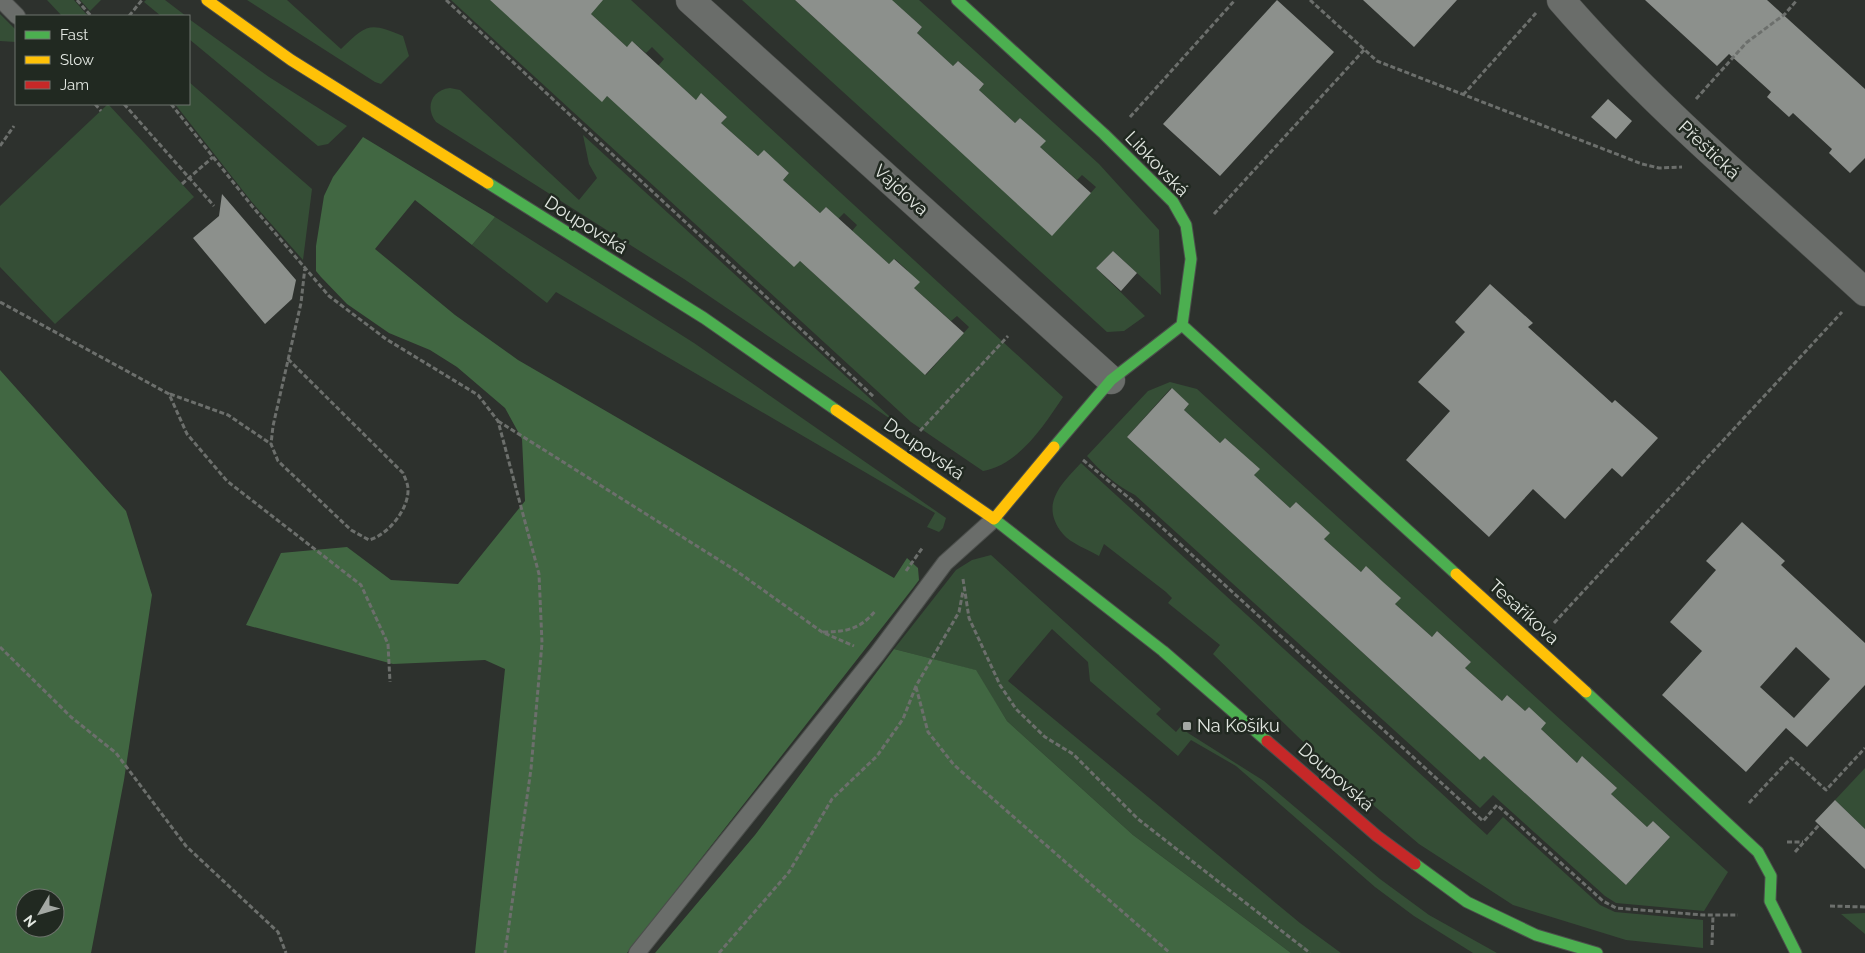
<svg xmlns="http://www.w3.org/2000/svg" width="1865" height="953" font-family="Raleway,sans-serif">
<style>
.green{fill:#354e36;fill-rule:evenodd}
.forest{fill:#416742;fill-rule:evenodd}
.building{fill:#8c908c;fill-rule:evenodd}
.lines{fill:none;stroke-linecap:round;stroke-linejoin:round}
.lane-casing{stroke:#4b4e4b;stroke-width:18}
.street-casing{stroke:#4b4e4b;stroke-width:29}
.fast-casing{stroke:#4b4e4b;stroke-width:13}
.slow-casing{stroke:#4b4e4b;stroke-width:13}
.jam-casing{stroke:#4b4e4b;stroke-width:13}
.path{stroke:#6c6f6c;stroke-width:3;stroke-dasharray:5 2.5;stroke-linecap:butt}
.lane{stroke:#6a6d6a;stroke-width:16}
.street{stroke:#6a6d6a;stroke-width:28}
.fast{stroke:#4caf50;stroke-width:11}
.slow{stroke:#ffc107;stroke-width:11}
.jam{stroke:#c62828;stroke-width:11}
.poi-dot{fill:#a3a8a3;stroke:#212921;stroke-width:2}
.labels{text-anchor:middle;stroke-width:5;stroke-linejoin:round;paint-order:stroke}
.street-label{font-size:18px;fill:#e3e8e2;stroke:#212921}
.poi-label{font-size:18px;fill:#e3e8e2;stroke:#212921;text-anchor:start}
</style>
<rect width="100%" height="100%" fill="#2d312d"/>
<!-- green -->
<path class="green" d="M 47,0 L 74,0 L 87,15 L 62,16 Z
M 80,0 L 101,0 L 90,11 Z
M 146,0 L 165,0 L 186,16 L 161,16 L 144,2 Z
M 247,0 L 287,0 L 341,49 C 367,24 369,22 403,36 L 409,56 L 381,84 L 375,82 Z
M 451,0 L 490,0 L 607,96 L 800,261 L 926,375 L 969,327 L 957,316 L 951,321 L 914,288 L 907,270 L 895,259 L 889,264 L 852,231 L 857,225 L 844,213 L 838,219 L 826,207 L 820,213 L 783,180 L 789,173 L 764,151 L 758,156 L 721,123 L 727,117 L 702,94 L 696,100 L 658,66 L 664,59 L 652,47 L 646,53 L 633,42 L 627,47 L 591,14 L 587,0 L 631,0 L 1063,397 C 1045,424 1019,465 983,471 L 911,422 Z
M 742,0 L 795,0 L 1052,235 L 1096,187 L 1082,175 L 1077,180 L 1040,147 L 1045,141 L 1020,118 L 1015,123 L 979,90 L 984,84 L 958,61 L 953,66 L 917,33 L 922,27 L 896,4 L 880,0 L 919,0 L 1099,164 L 1159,230 L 1161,295 L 1113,251 L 1096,268 L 1145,316 L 1124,331 L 1107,332 Z
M 0,14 L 16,30 L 16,42 L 0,41 Z
M 189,19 L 269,77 L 347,126 L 328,144 L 318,146 L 189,39 Z
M 189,82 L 312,189 L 303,260 L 251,201 L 175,104 L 189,104 Z
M 450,88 L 460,90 L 579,200 L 597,178 L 589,164 L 583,135 L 889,416 L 889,418 L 684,279 L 436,122 C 425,108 431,90 450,88 Z
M 108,104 L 194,197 L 55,324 L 0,267 L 0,206 Z
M 495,217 L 694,343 L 946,518 L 943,528 L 939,532 L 927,527 L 935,513 L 556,292 L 547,303 L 472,245 Z
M 1170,382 L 1197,389 L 1728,872 L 1704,911 L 1616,903 L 1605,896 L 1493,795 L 1480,808 L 1135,495 C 1117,486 1100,471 1087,456 L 1148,391 ZM 1171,388 L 1189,404 L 1184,410 L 1220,443 L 1225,438 L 1259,469 L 1254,475 L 1290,508 L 1296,502 L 1329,533 L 1324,539 L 1361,572 L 1366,567 L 1400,598 L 1395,604 L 1432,637 L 1437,631 L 1471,662 L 1465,668 L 1502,701 L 1507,695 L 1525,711 L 1529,707 L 1541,729 L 1577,763 L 1583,757 L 1616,787 L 1611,794 L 1647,827 L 1653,821 L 1670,837 L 1626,885 L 1484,756 L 1480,760 L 1127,437 Z
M 1081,463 L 1487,835 L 1503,817 L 1600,905 L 1615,912 L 1703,920 L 1703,948 L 1626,940 L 1513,905 L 1419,844 L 1332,770 L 1213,654 L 1220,645 L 1168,603 L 1172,598 L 1166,592 L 1104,544 L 1099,556 C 1089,550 1070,543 1063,534 C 1039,505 1061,484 1081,463 Z
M 991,555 L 1161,709 L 1156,714 L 1176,732 L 1181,726 L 1188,733 L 1264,781 L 1380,879 L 1429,915 L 1497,953 L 1473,953 L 1414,916 L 1375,887 L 1236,766 L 1191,740 L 1178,756 L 1090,681 L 1088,662 L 1052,629 L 1008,681 L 1300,923 L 1341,953 L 1291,953 L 1133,835 L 1007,721 L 975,670 L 894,649 L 956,570 L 972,560 Z
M 1865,768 L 1865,829 L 1835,800 Z
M 1865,913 L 1865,934 L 1841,914 Z"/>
<!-- forest -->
<path class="forest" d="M 363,137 L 495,217 L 472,245 L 415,200 L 375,249 L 455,315 L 518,360 L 894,578 L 907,558 L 918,568 L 919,580 L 913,588 L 627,953 L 475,953 L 505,669 L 485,660 L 393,664 L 246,625 L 281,553 L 347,547 L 391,580 L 458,584 L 525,501 L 522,439 L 505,408 L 457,367 L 430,350 L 389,333 L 347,304 L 321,277 L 316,271 L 316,246 L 324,196 L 333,177 Z
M 0,370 L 126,511 L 152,595 L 124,780 L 91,953 L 0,953 ZM 25,898 L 55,898 L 55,928 L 25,928 Z
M 894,649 L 976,670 L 1007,721 L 1133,835 L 1291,953 L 655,953 L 755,835 Z"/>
<!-- building -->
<path class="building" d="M 490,0 L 603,0 L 591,14 L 627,47 L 632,41 L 696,100 L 701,93 L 727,117 L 721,123 L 758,156 L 764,150 L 789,173 L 783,180 L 820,213 L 826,207 L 889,264 L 894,259 L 920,282 L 914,288 L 964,333 L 925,375 L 800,261 L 794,267 L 607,96 L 602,102 Z
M 795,0 L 892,0 L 922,27 L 917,33 L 953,66 L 958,61 L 984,84 L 979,90 L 1015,123 L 1020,118 L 1046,141 L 1040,147 L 1091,193 L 1052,236 Z
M 1277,0 L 1334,52 L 1220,176 L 1163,124 Z
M 1363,0 L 1457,0 L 1414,47 Z
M 1645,0 L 1767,0 L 1865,89 L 1865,158 L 1850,173 L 1829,153 L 1832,149 L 1793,113 L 1789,117 L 1767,97 L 1771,92 L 1729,54 L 1717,66 Z
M 1608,99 L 1632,121 L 1616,139 L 1591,117 Z
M 222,194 L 296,280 L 292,299 L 265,324 L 193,238 L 219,216 Z
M 1113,251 L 1137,273 L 1121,291 L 1096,268 Z
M 1490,284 L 1533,323 L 1528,327 L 1612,403 L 1615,400 L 1658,438 L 1622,477 L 1612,468 L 1565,519 L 1533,489 L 1489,537 L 1406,460 L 1450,411 L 1418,382 L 1465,332 L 1455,322 Z
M 1172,388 L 1189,404 L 1184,410 L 1220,443 L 1225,438 L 1260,469 L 1254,475 L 1290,508 L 1296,502 L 1330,533 L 1324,539 L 1361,572 L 1366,566 L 1383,582 L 1401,598 L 1395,604 L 1432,637 L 1437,631 L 1471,662 L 1465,668 L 1502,701 L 1507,695 L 1525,711 L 1529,707 L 1546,723 L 1541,729 L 1577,763 L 1582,756 L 1617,788 L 1611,794 L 1647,827 L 1653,821 L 1670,837 L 1626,885 L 1484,756 L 1480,760 L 1127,437 Z
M 1742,522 L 1785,561 L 1781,565 L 1865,643 L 1865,685 L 1807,747 L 1786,728 L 1746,772 L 1662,695 L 1702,651 L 1670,622 L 1716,570 L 1706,561 ZM 1796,647 L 1830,679 L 1794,718 L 1760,687 Z
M 1835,800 L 1865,829 L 1865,869 L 1815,821 Z"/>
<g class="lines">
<!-- lane casing -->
<g class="lane-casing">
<path id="lane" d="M 1,0 L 17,16
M 637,953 L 877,654 L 945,563 L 994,519"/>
</g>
<!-- street casing -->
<g class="street-casing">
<path id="street" d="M 690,0 L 1111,380
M 1561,0 C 1653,106 1762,197 1865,292"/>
</g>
<!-- fast casing -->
<g class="fast-casing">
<path id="fast" d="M 957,0 L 1104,134 L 1173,202 L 1186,225 L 1191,259 L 1182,325 L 1111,380 L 1054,447
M 488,183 L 704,318 L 836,410
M 1182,325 L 1456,574
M 994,519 L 1163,651 L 1267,741
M 1586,692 L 1758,852 L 1771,876 L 1770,901 L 1796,953
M 1415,864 L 1467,902 L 1536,935 L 1597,953"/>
</g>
<!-- slow casing -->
<g class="slow-casing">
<path id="slow" d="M 207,0 L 291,60 L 488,183
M 836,410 L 994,519
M 994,519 L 1054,447
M 1456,574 L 1586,692"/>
</g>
<!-- jam casing -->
<g class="jam-casing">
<path id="jam" d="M 1267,741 L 1377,836 L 1415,864"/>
</g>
<!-- path -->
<path class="path" d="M 77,0 L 91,16
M 446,0 L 874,397
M 1310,0 L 1377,61 L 1642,164 L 1659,168 L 1682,167
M 129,16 L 142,0
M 1463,95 L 1536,13
M 1696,99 L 1746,43 L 1785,14 L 1797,0
M 95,104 L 101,111
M 124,104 L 214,206
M 171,104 L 252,206 L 329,296 L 386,339 L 478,395 L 498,421 L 539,574 L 542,643 L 531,769 L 505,953
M 1130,117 L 1235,0
M 0,146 L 14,126
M 182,184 L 213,157
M 1214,214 L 1364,50
M 0,302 L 169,394 L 187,434 L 227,481 L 361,585 L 388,644 L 390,682
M 288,359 L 403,473 C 405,478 408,484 408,489 C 409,509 388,535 369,540 L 351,530 L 278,461 L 271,444 L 273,426 L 301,303 L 305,267
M 170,394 L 228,415 L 271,444
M 498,421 L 735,570 L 822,632 L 854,646
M 920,431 L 1008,336
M 1083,460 L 1134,502 L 1483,821 L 1497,805 L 1603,901 L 1616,908 L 1703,915 L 1738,915
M 906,571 L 923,547
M 963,579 L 969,618 L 1000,685 L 1016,709 L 1045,737 L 1073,754 L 1138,819 L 1310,953
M 1554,623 L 1842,312
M 823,632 C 846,632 861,629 876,610
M 0,647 L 71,717 L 116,753 L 186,846 L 278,932 L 286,953
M 916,687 L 928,732 L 954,765 L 1170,953
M 1749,803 L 1791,758 L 1826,790 L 1865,748
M 1787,842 L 1803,842
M 1795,852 L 1819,825
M 1830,906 L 1865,907
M 1712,945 L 1713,915
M 719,953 L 789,872 L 832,799 L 877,756 L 903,719 L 916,686 L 959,612 L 963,591"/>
<!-- lane -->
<use href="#lane" class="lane"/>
<!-- street -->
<use href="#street" class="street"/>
<!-- fast -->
<use href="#fast" class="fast"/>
<!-- slow -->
<use href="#slow" class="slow"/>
<!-- jam -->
<use href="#jam" class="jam"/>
</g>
<!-- markers -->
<rect class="poi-dot" x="1182" y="721" width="10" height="10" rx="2.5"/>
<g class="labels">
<!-- street labels -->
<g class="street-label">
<text transform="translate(1709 150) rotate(43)" y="6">Přeštická</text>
<text transform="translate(1157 164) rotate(46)" y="6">Libkovská</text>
<text transform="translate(901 190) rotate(42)" y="6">Vajdova</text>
<text transform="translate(586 225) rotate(32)" y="6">Doupovská</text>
<text transform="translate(924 449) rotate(35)" y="6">Doupovská</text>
<text transform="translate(1524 612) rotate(42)" y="6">Tesaříkova</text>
<text transform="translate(1336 777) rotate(41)" y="6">Doupovská</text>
</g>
<!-- poi labels -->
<g class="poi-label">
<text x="1197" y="732">Na Košíku</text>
</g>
</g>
<!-- legend -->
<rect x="15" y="15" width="175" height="90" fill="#212921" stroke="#6f756e"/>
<rect x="25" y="31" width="25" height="8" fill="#4caf50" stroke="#6f756e"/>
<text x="60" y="40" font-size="15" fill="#e3e8e2">Fast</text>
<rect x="25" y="56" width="25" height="8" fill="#ffc107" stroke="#6f756e"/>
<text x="60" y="65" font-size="15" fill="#e3e8e2">Slow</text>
<rect x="25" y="81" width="25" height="8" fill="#c62828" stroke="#6f756e"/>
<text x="60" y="90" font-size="15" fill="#e3e8e2">Jam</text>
<!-- north arrow -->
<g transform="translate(40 913) rotate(232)"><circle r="24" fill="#212921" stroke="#6f756e"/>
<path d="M0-4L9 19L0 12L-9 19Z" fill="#a3a8a3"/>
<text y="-8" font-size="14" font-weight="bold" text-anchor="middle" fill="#e3e8e2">N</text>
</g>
</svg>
